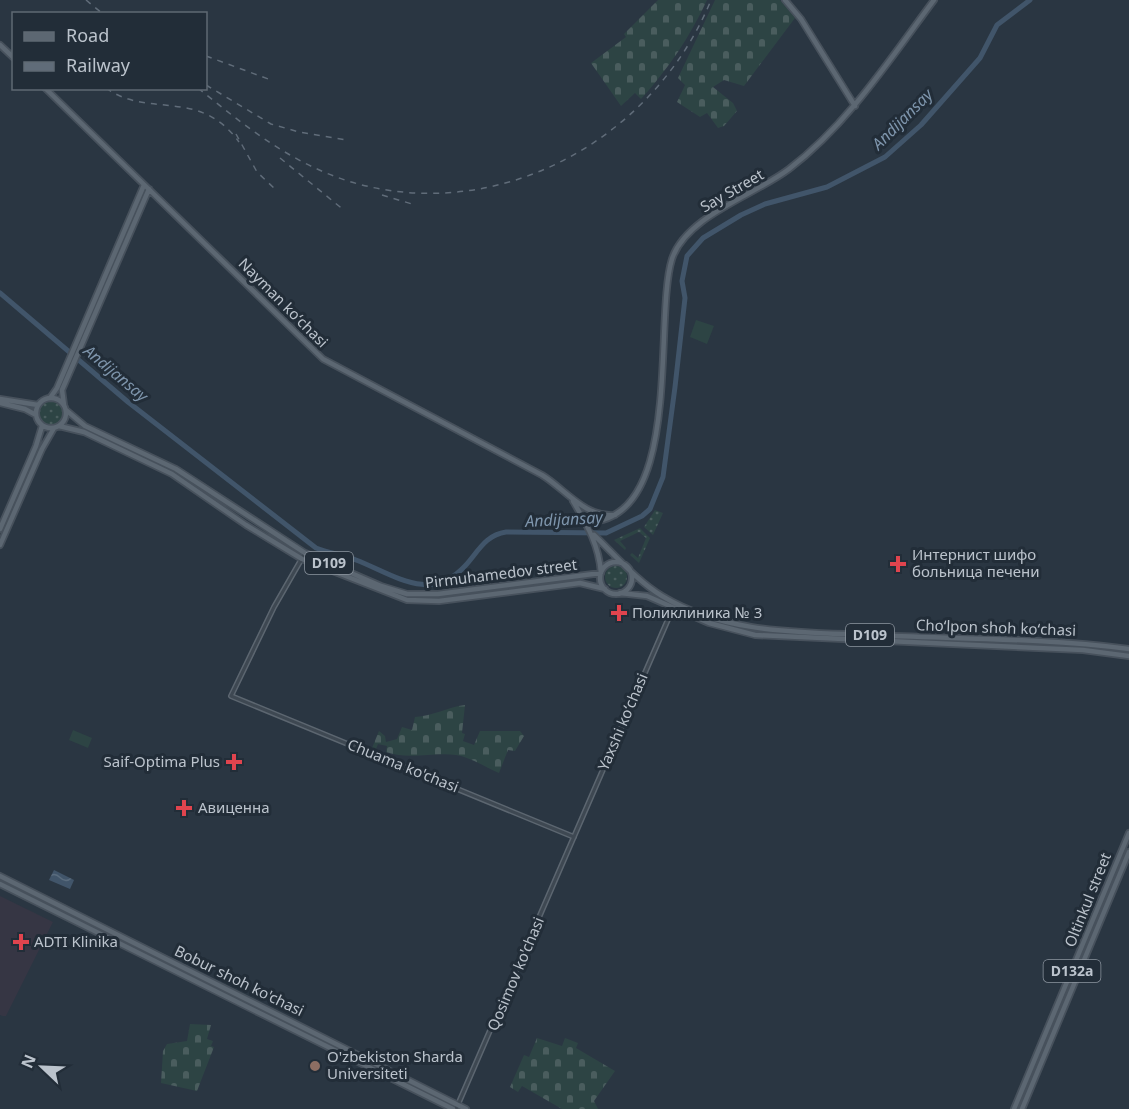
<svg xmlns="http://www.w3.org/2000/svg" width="1129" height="1109" font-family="'Noto Sans',sans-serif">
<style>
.medical{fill:#363644}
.grass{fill:url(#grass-dots)}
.cemetery{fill:url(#cemetery-stones)}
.garden{fill:#2d4444}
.water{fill:url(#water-waves)}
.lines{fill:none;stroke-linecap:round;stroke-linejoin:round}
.river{stroke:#41556a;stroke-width:5}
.minor-casing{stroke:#5c6670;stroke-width:6}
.major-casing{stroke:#47515c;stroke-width:8}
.minor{stroke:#3e4852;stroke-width:3}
.major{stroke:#5c6772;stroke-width:4.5}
.rail{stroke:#606c79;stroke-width:1.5;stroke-dasharray:6 6;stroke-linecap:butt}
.health-dot{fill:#e0444e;stroke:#222d38;stroke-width:2}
.education-dot{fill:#8d6e63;stroke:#222d38;stroke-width:2}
.labels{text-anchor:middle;stroke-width:6;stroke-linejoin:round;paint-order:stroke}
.shield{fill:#222d38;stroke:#8d96a0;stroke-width:1.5}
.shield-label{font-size:14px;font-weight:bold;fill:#bbc3cc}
.street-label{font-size:15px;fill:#bbc3cc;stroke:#222d38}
.poi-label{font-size:15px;fill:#bbc3cc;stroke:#222d38;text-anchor:start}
.water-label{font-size:16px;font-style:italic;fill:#7e95ac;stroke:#222d38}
</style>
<defs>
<pattern id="grass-dots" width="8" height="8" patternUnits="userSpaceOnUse" patternTransform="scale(1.5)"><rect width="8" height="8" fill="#2d4444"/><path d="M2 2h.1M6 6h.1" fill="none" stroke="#4a5d5e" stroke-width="1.8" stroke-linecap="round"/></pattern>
<pattern id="cemetery-stones" width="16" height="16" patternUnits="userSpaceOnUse" patternTransform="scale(1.5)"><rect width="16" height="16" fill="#2d4444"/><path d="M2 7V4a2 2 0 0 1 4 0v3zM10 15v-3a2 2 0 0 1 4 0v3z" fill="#4a5d5e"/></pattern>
<pattern id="water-waves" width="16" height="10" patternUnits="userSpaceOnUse" patternTransform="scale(1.5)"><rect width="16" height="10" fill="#41556a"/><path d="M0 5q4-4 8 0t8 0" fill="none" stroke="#5a6c7e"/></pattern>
</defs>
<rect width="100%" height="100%" fill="#2a3642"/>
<!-- medical -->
<path class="medical" d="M 0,896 L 53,922 L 6,1016 L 3,1016 L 0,1015 Z"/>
<!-- grass -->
<path class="grass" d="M37 413a13 13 0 1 1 26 0a13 13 0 1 1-26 0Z
M 655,510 L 663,513 L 653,535 L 644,527 Z
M 640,528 L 650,538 L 639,563 L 630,555 L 632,553 L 638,558 L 646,538 L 639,532 L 620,541 L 626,548 L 625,550 L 614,540 Z
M605 577a11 11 0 1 1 22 0a11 11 0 1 1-22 0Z"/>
<!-- cemetery -->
<path class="cemetery" d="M 658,0 L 707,0 C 690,37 668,69 641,99 L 635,93 L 621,106 L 591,63 L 626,37 L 624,34 Z
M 715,0 L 780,0 L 795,18 L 744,86 L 724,80 L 713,87 L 733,103 L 737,111 L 724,126 L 718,128 L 707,113 L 700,117 L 677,102 L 685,85 L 678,78 Z
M 465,705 L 462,733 L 465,734 L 463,741 L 474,745 L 480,731 L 520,731 L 524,736 L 515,751 L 508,750 L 499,773 C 485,767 470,757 456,755 C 433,752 409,760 386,752 L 387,746 L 378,744 L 376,749 L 372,748 L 379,731 L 385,736 L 386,742 L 397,739 L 402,727 L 412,730 L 415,717 C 433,716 448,707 465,705 Z
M 190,1024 L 211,1025 L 207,1039 L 213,1041 L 211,1046 L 214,1047 L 197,1091 L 161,1083 L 163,1051 L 167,1044 L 187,1041 Z
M 537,1038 L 562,1046 L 565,1038 L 578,1043 L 576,1048 L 615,1071 L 594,1101 L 598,1109 L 562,1109 L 522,1086 L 518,1092 L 510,1087 L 524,1055 L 529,1057 Z"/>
<!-- garden -->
<path class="garden" d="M 696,320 L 714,326 L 707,344 L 690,337 Z
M 73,730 L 92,738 L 88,748 L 69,740 Z"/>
<!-- water -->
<path class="water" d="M 54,870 L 74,880 L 70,889 L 49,880 Z"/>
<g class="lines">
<!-- river -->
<path class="river" d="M 0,293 L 128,402 L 316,548 C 329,553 343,555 356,560 C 393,574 430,604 465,566 C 478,552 485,535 506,532 L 606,533 L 642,516 L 650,509 L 663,477 L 675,387 L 685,298 L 682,281 L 687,256 L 703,238 L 741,215 L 765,204 L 827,187 L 885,157 L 921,125 L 980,58 L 997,25 L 1030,0"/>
<!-- minor casing -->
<g class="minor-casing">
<path id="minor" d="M 305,553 L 274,607 L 231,696 L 574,837
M 456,1109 L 673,608"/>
</g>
<!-- major casing -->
<g class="major-casing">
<path id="major" d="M 785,0 L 801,19 L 855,106
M 0,45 L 14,58
M 45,88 L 323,359 L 542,475 C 565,489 585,518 615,515
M36 413a15 15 0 1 1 30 0a15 15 0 1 1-30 0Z
M 50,398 L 57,388 L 144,185
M 0,399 L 38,405
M 0,403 L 25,409 L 36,415
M 64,405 L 62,390 L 149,189
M 66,410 L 85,426 L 176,469 L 305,553 L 381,586 L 407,594 L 438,594 L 601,573 C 599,545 587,525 573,501
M 59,426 L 84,432 L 172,474 L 246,525 L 302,559 L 407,600 L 439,601 L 580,583 L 605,589
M 585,522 C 685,524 653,320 672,259 C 686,216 755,195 789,169 C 848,124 890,59 934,0
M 0,529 L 36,446 L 42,426
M 594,535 C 615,555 637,581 662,596 C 725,634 799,632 870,635 C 956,639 1043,638 1129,649
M 0,545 L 42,449 L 54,428
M600 578a16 16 0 1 1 32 0a16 16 0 1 1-32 0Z
M 620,593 L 647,596 L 709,623 L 755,635 L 1083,650 L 1129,656
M 0,876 L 466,1109
M 0,884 L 453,1109
M 1014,1109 L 1129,833
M 1022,1109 L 1129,852"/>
</g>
<!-- minor -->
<use href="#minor" class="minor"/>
<!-- major -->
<use href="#major" class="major"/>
<!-- rail -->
<path class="rail" d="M 86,0 L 103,14
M 206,56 L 271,80
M 206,85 L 271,124 L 299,132 L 347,140
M 106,88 C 149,119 199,87 239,142
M 198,88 C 245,126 289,162 348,181 C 496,227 654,140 711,0
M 236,134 L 257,172 L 276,190
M 280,158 L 345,211
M 382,195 L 412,204"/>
</g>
<!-- markers -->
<g class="health-dot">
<path d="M895 555h6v6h6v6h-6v6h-6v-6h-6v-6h6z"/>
<path d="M616 604h6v6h6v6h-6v6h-6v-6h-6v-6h6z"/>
<path d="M231 753h6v6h6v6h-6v6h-6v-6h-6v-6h6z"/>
<path d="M181 799h6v6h6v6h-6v6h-6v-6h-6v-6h6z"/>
<path d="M18 933h6v6h6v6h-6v6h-6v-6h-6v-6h6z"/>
</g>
<circle class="education-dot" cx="315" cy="1066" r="6"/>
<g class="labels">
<!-- shield labels -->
<g class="shield">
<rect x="305" y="552" width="48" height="22" rx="4.5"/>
<rect x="846" y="624" width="48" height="22" rx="4.5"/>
<rect x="1043.5" y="960" width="57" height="22" rx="4.5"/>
</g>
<g class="shield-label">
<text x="329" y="568">D109</text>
<text x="870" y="640">D109</text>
<text x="1072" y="976">D132a</text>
</g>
<!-- street labels -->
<g class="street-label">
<text transform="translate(732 191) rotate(-30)" y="5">Say Street</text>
<text transform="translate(283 303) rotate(45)" y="5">Nayman koʻchasi</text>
<text transform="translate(501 574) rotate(-7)" y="5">Pirmuhamedov street</text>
<text transform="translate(996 628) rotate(2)" y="5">Choʻlpon shoh koʻchasi</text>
<text transform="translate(623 722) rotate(-67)" y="5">Yaxshi koʻchasi</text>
<text transform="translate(403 766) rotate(22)" y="5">Chuama ko'chasi</text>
<text transform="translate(1088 900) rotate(-68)" y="5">Oltinkul street</text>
<text transform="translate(516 974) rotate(-67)" y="5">Qosimov ko'chasi</text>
<text transform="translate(239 981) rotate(26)" y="5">Bobur shoh ko'chasi</text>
</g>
<!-- poi labels -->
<g class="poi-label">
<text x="912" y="560">Интернист шифо<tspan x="912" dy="17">больница печени</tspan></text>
<text x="632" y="618">Поликлиника № 3</text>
<text x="220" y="767" text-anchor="end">Saif-Optima Plus</text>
<text x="198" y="813">Авиценна</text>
<text x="34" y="947">ADTI Klinika</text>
<text x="327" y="1062">O'zbekiston Sharda<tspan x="327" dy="17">Universiteti</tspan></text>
</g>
<!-- water labels -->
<g class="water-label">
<text transform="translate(902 119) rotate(-45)" y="6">Andijansay</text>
<text transform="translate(116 373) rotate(40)" y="6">Andijansay</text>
<text transform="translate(564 519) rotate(-3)" y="6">Andijansay</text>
</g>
</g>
<!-- legend -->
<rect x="12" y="12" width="195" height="78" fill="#222d38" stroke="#5f6973" stroke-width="1.5"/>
<rect x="24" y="32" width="30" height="9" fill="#5c6772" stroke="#5f6973" stroke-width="1.5"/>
<text x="66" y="42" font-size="18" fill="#bbc3cc">Road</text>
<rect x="24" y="62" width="30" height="9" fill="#606c79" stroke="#5f6973" stroke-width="1.5"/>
<text x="66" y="72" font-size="18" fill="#bbc3cc">Railway</text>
<!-- north arrow -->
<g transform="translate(42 1067) rotate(293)" stroke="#222d38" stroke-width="4.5" paint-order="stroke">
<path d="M0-4.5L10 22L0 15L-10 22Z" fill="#bbc3cc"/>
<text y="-9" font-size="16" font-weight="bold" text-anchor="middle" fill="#bbc3cc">N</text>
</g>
</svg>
